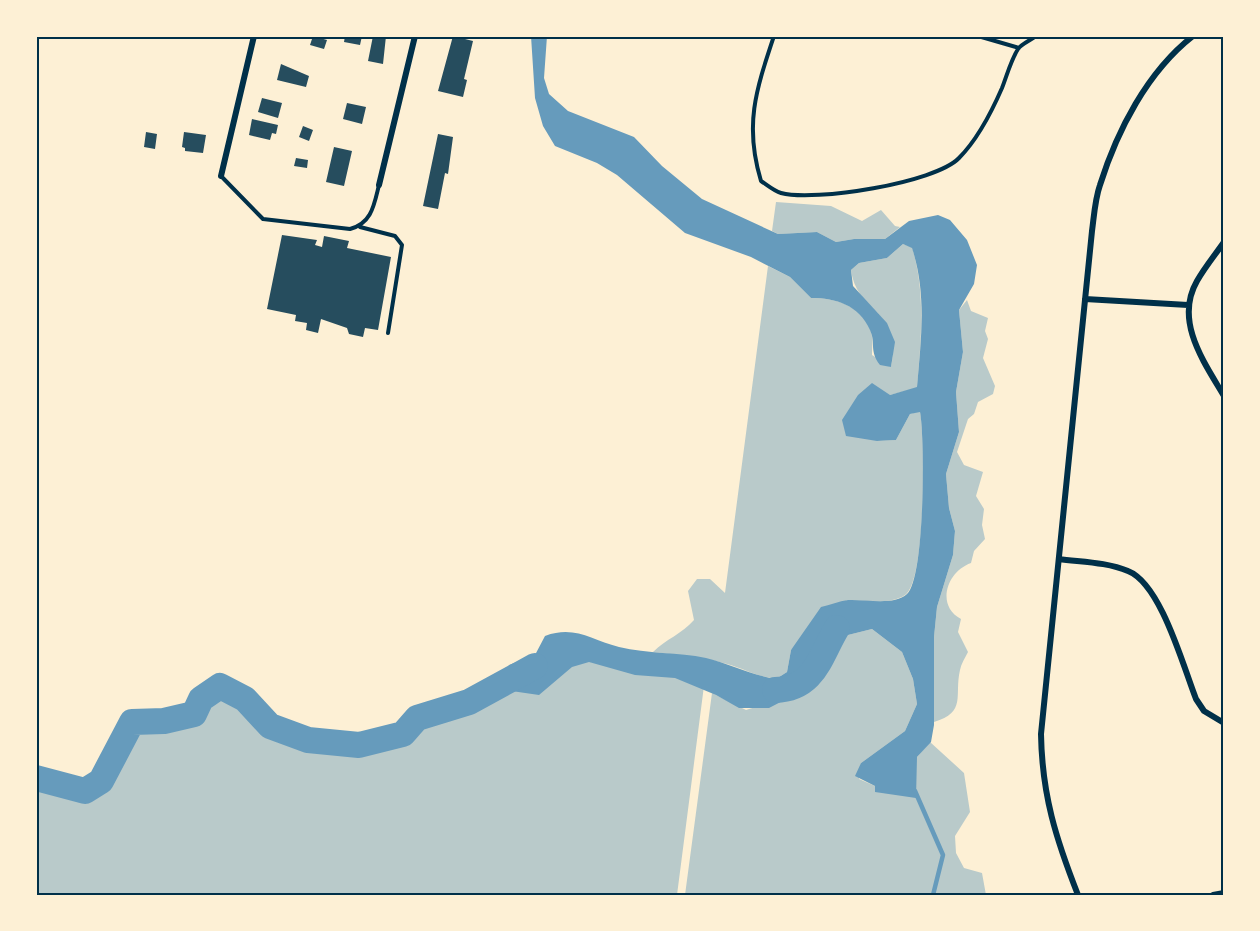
<svg xmlns="http://www.w3.org/2000/svg" width="1260" height="931" font-family="Quicksand,sans-serif">
<style>
.green{fill:#b9caca}
.water{fill:#669bbc}
.lines{fill:none;stroke-linecap:round;stroke-linejoin:round}
.stream{stroke:#669bbc;stroke-width:4.5}
.river{stroke:#669bbc;stroke-width:26}
.building{fill:#264d5e}
.service{stroke:#003049;stroke-width:4}
.minor{stroke:#003049;stroke-width:6}
.neatline{fill:none;stroke:#003049;stroke-width:2}
</style>
<rect width="100%" height="100%" fill="#fdf0d5"/>
<!-- green -->
<path class="green" d="M 776,202 L 831,206 L 862,221 L 881,210 L 895,226 L 900,227 L 885,239 L 854,239 L 836,242 L 817,232 L 778,234 L 772,231 Z
M 903,244 L 912,247 C 926,294 921,339 917,388 L 890,395 L 877,441 L 896,440 L 910,414 L 920,411 C 925,438 926,582 905,595 C 891,605 863,600 847,600 L 791,650 L 787,672 L 776,679 C 755,676 745,669 727,664 C 702,657 678,655 653,652 C 666,639 682,634 694,620 L 688,591 L 697,579 L 710,579 L 725,593 L 768,266 L 790,277 L 811,298 C 835,298 862,305 871,331 C 873,338 872,348 872,355 L 891,367 C 903,308 857,315 851,270 L 859,263 L 887,258 Z
M 967,300 L 971,311 L 988,318 L 985,331 L 988,339 L 983,358 L 995,386 L 993,394 L 978,402 L 974,414 L 968,419 L 957,452 L 964,465 L 983,472 L 976,496 L 984,509 L 982,525 L 985,539 L 974,551 L 971,563 C 946,572 936,606 961,619 L 958,632 L 968,652 C 965,658 961,664 960,670 C 954,696 967,712 934,722 L 934,637 L 937,607 L 953,555 L 955,531 L 949,508 L 946,474 L 959,432 L 956,392 L 963,352 L 959,310 Z
M 872,629 L 902,652 L 913,679 L 917,704 L 905,731 L 861,763 L 859,779 L 875,786 L 917,757 L 930,742 L 964,773 L 970,812 L 955,836 L 956,853 L 964,868 L 982,873 L 986,895 L 685,895 L 712,693 L 746,710 L 796,694 L 824,654 L 840,637 Z
M 555,657 L 705,678 L 677,895 L 36,895 L 36,778 L 85,790 L 101,781 L 132,722 L 164,721 L 193,714 L 201,699 L 220,686 L 245,699 L 270,726 L 308,740 L 359,745 L 403,734 L 417,718 L 469,702 L 520,672 Z"/>
<!-- water -->
<path class="water" d="M 531,36 L 547,36 L 544,78 L 549,94 L 568,111 L 634,137 L 662,166 L 702,199 L 778,234 L 817,232 L 836,242 L 854,239 L 885,239 L 909,221 L 938,215 L 950,220 L 967,240 L 977,265 L 974,284 L 959,310 L 963,352 L 956,392 L 959,432 L 946,474 L 949,508 L 955,531 L 953,555 L 937,607 L 934,637 L 934,725 L 931,742 L 917,757 L 916,798 L 875,792 L 875,786 L 855,776 L 861,763 L 905,731 L 917,704 L 913,679 L 902,652 L 872,629 L 840,637 L 824,654 L 796,694 L 769,708 L 739,708 L 716,695 L 675,678 L 635,675 L 589,662 L 572,667 L 539,695 L 505,690 L 503,681 L 509,665 L 535,655 L 545,636 C 575,625 591,640 619,647 C 648,654 678,652 706,658 C 730,664 751,675 776,679 L 787,672 L 791,650 L 821,607 C 830,605 839,601 848,600 C 865,599 894,606 907,594 C 925,578 925,438 920,412 L 910,414 L 896,440 L 877,441 L 846,436 L 842,420 L 858,395 L 872,383 L 890,395 L 917,387 C 921,340 927,294 912,248 L 903,244 L 887,258 L 859,263 L 851,270 L 853,286 L 887,323 L 895,342 L 891,367 L 880,365 C 869,351 876,343 870,330 C 859,305 836,298 811,298 L 790,277 L 751,257 L 685,233 L 617,175 L 597,163 L 555,146 L 543,126 L 535,98 Z"/>
<g class="lines">
<!-- stream -->
<path class="stream" d="M 915,791 L 943,855 L 933,895"/>
<!-- river -->
<path class="river" d="M 775,690 C 815,689 820,656 837,628
M 36,778 L 85,791 L 101,781 L 132,722 L 164,721 L 194,714 L 201,699 L 220,686 L 245,699 L 270,726 L 308,740 L 359,745 L 403,734 L 417,718 L 469,702 L 535,666"/>
</g>
<!-- building -->
<path class="building" d="M 313,36 L 327,40 L 324,49 L 310,45 Z
M 345,36 L 362,36 L 360,45 L 344,42 Z
M 373,36 L 386,36 L 383,64 L 368,61 Z
M 453,36 L 473,41 L 464,79 L 467,80 L 463,97 L 438,91 Z
M 281,64 L 309,76 L 306,87 L 277,80 Z
M 262,98 L 282,103 L 278,118 L 258,112 Z
M 347,103 L 366,107 L 362,124 L 343,119 Z
M 252,119 L 278,125 L 276,134 L 272,133 L 270,140 L 249,135 Z
M 303,126 L 313,130 L 309,141 L 299,137 Z
M 146,132 L 157,134 L 155,149 L 144,147 Z
M 184,132 L 206,135 L 203,153 L 185,151 L 185,148 L 182,147 Z
M 438,134 L 453,137 L 448,174 L 445,173 L 438,209 L 423,206 Z
M 334,147 L 352,151 L 344,186 L 326,182 Z
M 296,158 L 308,160 L 307,168 L 294,166 Z
M 282,235 L 317,240 L 315,245 L 322,247 L 324,236 L 349,241 L 347,248 L 391,257 L 378,330 L 365,328 L 363,337 L 349,334 L 347,328 L 321,319 L 318,333 L 306,330 L 307,323 L 295,321 L 296,315 L 267,309 Z"/>
<g class="lines">
<!-- service -->
<path class="service" d="M 774,36 C 756,90 744,125 761,181 C 767,185 774,191 781,193 C 814,202 935,183 959,158 C 977,140 992,111 1002,88 C 1007,75 1011,60 1018,49 C 1021,44 1031,40 1036,36
M 978,36 L 1019,48
M 221,176 L 263,219 L 350,229 C 372,223 374,205 379,185
M 360,227 L 395,236 L 402,245 L 388,333"/>
<!-- minor -->
<path class="minor" d="M 221,176 L 254,36
M 379,185 L 415,36
M 1224,242 C 1215,255 1205,267 1197,281 C 1174,321 1204,362 1224,396
M 1085,299 L 1188,305
M 1059,559 C 1081,562 1107,562 1128,571 C 1161,584 1183,666 1196,699 L 1204,711 L 1224,723
M 1078,895 C 1056,839 1042,795 1041,734 L 1092,231 C 1094,216 1095,199 1100,185 C 1117,131 1147,72 1193,36
M 1213,895 L 1224,893"/>
</g>
<!-- border -->
<rect width="1260" height="931" fill="none" stroke="#fdf0d5" stroke-width="75"/>
<rect x="38" y="38" width="1184" height="856" class="neatline"/>
</svg>
